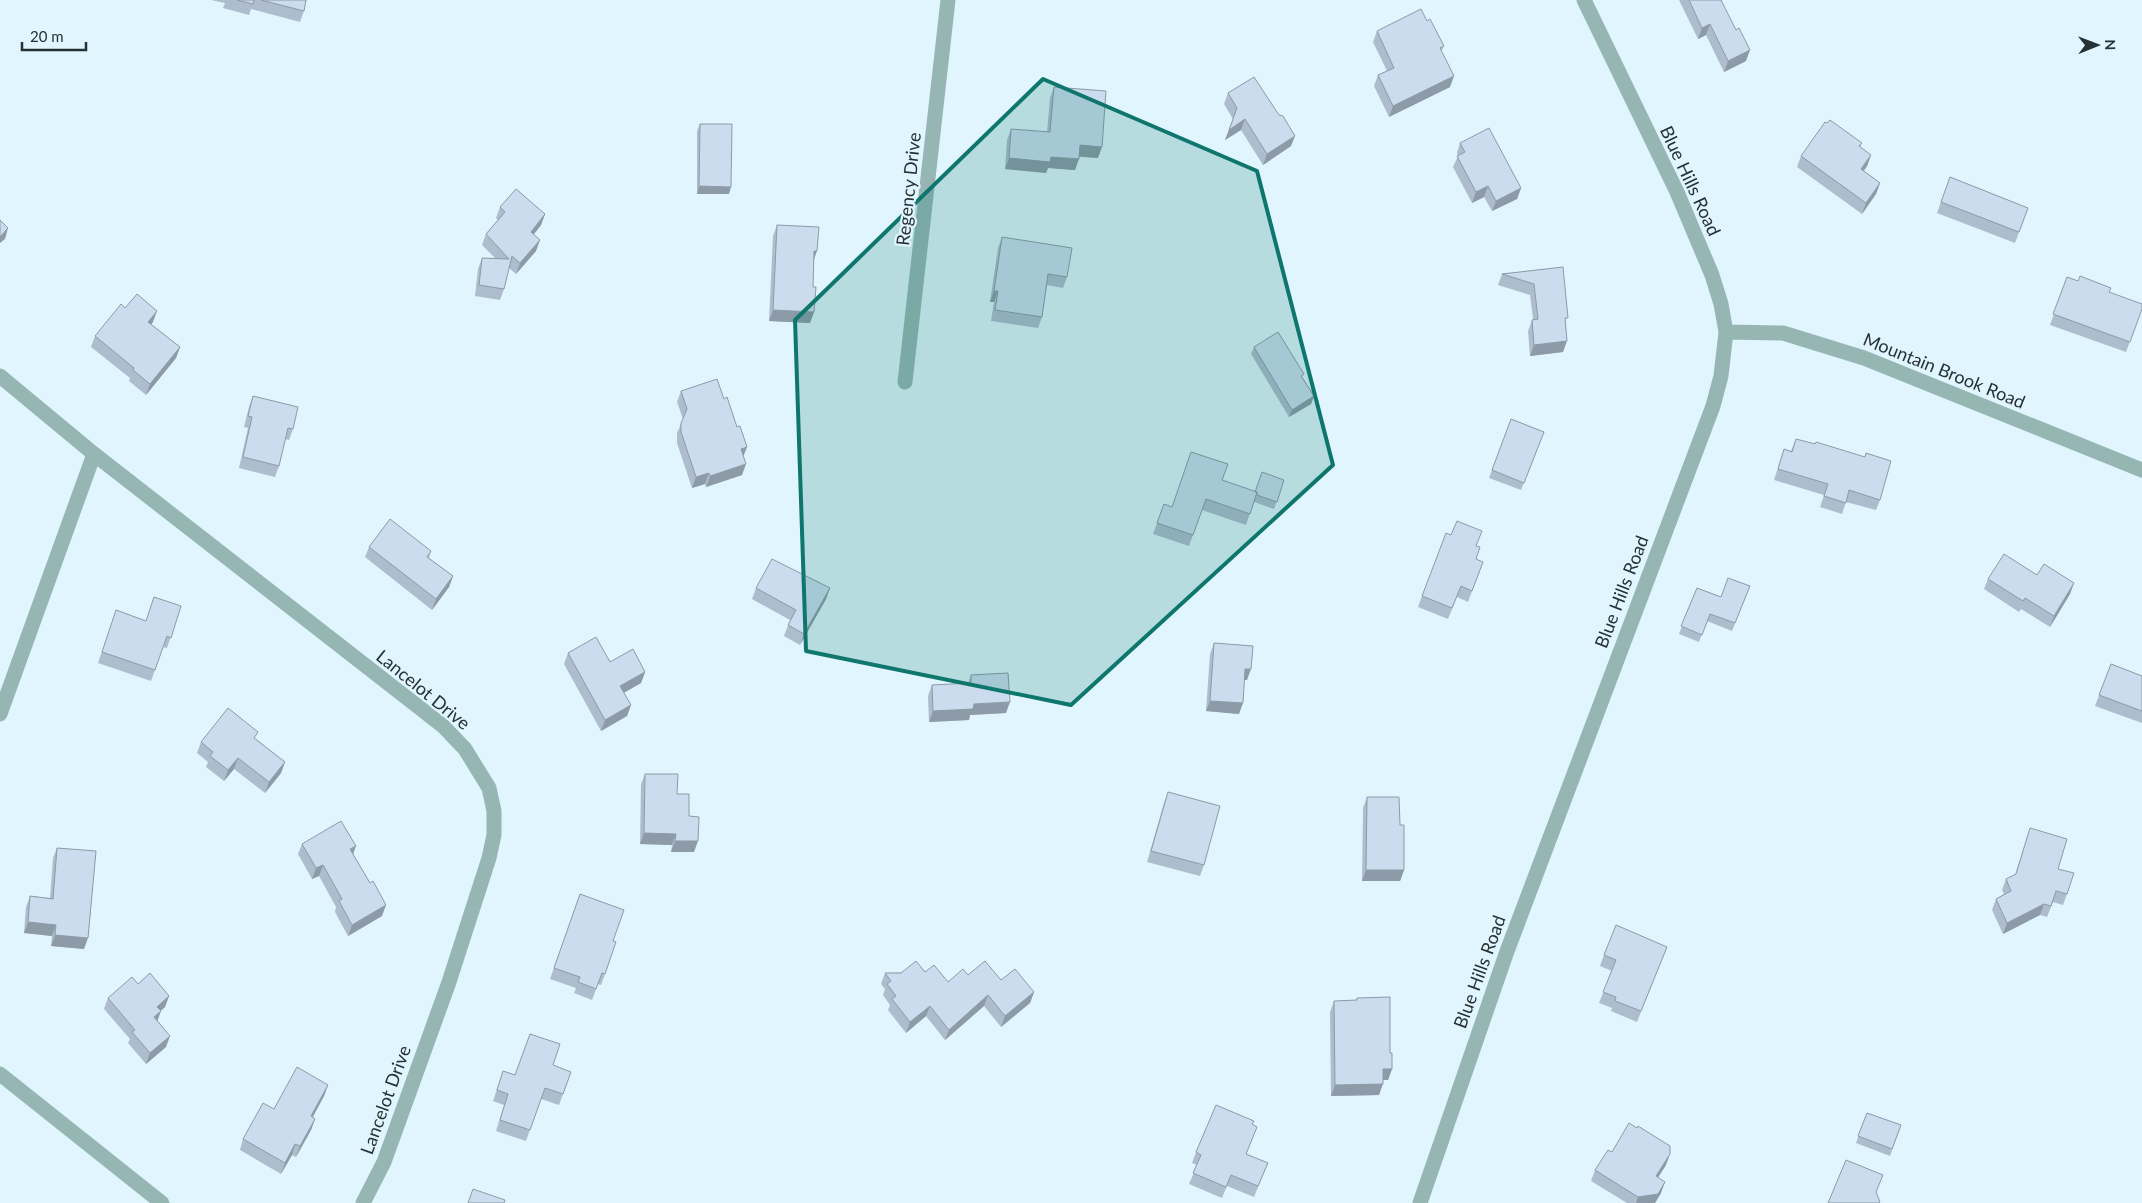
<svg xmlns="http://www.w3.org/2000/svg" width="2142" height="1203" font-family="Lato,sans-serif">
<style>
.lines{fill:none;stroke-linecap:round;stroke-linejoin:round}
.street{stroke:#96b6b4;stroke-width:15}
.wall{fill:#aebdcd}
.shaded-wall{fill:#8d9aa7}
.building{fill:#cadcee;stroke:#8d9aa7}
.marked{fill:#0f766e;fill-opacity:0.2;stroke:#0f766e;stroke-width:4;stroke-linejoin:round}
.labels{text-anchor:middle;stroke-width:4.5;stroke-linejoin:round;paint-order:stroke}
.street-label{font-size:18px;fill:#263134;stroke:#e0f5fd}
</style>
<rect width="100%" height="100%" fill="#e0f5fd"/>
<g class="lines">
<!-- street -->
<path class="street" d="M 1726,332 L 1783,333 L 1864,358 L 2142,470
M 0,376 L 94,454
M 905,382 L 948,0
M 0,714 L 94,454 L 443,726 L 465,749 L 489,788 L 494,811 L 494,835 L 489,858 L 449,982 L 384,1162 L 363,1203
M 0,1074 L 162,1203
M 1420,1203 L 1506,954 L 1713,406 L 1721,376 L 1726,332 L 1721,304 L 1712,275 L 1677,192 L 1584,0"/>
</g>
<!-- wall -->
<path class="wall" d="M 211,0 L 306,0 L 304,11 L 300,22 L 251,9 L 249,15 L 223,8 L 225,3 Z
M 1679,0 L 1721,0 L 1746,61 L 1724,72 L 1706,35 L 1698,39 Z
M 1427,21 L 1444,46 L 1441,52 L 1450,87 L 1389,117 L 1374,86 L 1378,75 L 1387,71 L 1373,42 L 1377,31 Z
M 1054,87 L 1098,158 L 1079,157 L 1075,170 L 1048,168 L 1046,173 L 1005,169 L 1007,140 L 1011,129 L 1047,132 L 1050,98 Z
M 1228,93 L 1291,146 L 1263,165 L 1241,130 L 1225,140 L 1233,119 L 1224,104 Z
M 700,124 L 729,194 L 697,194 L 697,131 Z
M 1460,143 L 1521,188 L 1517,199 L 1492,211 L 1484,197 L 1472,203 L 1453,167 L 1458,156 L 1457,153 Z
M 1862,143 L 1860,147 L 1871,155 L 1867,166 L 1864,171 L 1880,183 L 1876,194 L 1862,214 L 1797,167 L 1801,156 Z
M 1950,177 L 2028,208 L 2015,243 L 1937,213 Z
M 500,207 L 545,214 L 541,225 L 534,234 L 536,251 L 516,274 L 509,268 L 504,289 L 500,300 L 475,296 L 478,269 L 482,258 L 495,258 L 482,245 L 486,234 L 498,220 L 496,218 Z
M 777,225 L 814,261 L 813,287 L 814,312 L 810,323 L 769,321 L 773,236 Z
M 1002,237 L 1067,277 L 1063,288 L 1047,285 L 1042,317 L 1038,328 L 991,321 L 994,302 L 990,302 L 998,248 Z
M 1563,267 L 1566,324 L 1563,352 L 1530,356 L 1528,331 L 1532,320 L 1533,319 L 1530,295 L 1498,285 L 1502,274 Z
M 2067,277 L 2109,292 L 2142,309 L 2126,352 L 2050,325 Z
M 125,308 L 153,322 L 151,324 L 180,347 L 176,358 L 146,395 L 129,381 L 130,378 L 91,347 L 95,336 Z
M 1254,347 L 1303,378 L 1314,396 L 1311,404 L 1289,417 L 1251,354 Z
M 681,391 L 737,427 L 747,447 L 743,456 L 742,475 L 706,487 L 705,484 L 692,488 L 677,443 L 677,433 L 683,419 L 677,402 Z
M 253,396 L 293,429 L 289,440 L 285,439 L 279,466 L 275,477 L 239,468 L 248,428 L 244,427 L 249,407 Z
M 1511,419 L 1544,432 L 1521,490 L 1489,478 Z
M 1796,439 L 1880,500 L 1876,510 L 1846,502 L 1842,514 L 1820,507 L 1824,495 L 1774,480 L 1784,449 L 1791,451 Z
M 1222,480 L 1255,492 L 1284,480 L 1274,509 L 1254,502 L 1246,525 L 1202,510 L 1189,546 L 1153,534 L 1164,504 L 1172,507 Z
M 1451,535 L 1477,546 L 1476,559 L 1483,562 L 1468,602 L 1457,597 L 1448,619 L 1418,607 L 1422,596 Z
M 369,547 L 431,551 L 429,558 L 453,576 L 449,587 L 432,610 L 365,557 Z
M 2037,575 L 2070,594 L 2050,627 L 2021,609 L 2019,612 L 1984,589 L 1988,579 Z
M 1750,586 L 1732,631 L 1707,621 L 1699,642 L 1679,634 L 1697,588 L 1721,597 Z
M 756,588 L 830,588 L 826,599 L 800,645 L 784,636 L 790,620 L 752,599 Z
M 181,606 L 167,648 L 163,647 L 151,681 L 98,663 L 116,610 L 146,621 Z
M 1214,643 L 1247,680 L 1244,680 L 1239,714 L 1206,711 L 1210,654 Z
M 568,653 L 610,662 L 645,672 L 641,683 L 624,693 L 631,705 L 627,716 L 601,731 L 564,664 Z
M 2111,664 L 2142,676 L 2142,723 L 2095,706 Z
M 971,675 L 1006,713 L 970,715 L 969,720 L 929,722 L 928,696 L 932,685 L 968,683 Z
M 256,739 L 285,762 L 281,773 L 265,793 L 234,769 L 224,781 L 206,767 L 208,762 L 197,753 L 201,742 Z
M 645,774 L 677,794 L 689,816 L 694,852 L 671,852 L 672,845 L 640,844 L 641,784 Z
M 1168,792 L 1204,865 L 1200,876 L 1147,862 L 1164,803 Z
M 1367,797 L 1400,825 L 1404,870 L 1400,881 L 1362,881 L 1363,808 Z
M 2030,828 L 2058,869 L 2067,894 L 2063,905 L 2053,902 L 2047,917 L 2040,915 L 2003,934 L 1992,910 L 1996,899 L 2004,894 L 2002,890 L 2006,879 L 2015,875 Z
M 302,844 L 353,853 L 382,916 L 348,936 L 335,912 L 336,907 L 319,876 L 312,879 L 298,854 Z
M 57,848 L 84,949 L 51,946 L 52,936 L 24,933 L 26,907 L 30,896 L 50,898 L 53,858 Z
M 580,894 L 613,941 L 605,974 L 601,985 L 598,984 L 592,1000 L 574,993 L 576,988 L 550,979 Z
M 1667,947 L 1637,1022 L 1611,1011 L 1612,1008 L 1599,1003 L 1612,971 L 1600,966 L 1604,955 Z
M 925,972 L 948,982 L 968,975 L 1001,980 L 1034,992 L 1030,1003 L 1001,1027 L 984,1006 L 945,1040 L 926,1016 L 906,1033 L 888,1010 L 890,1005 L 883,995 L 885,989 L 881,984 L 885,973 Z
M 138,984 L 169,996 L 165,1007 L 160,1011 L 157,1020 L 166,1047 L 146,1064 L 128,1043 L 130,1039 L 104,1009 L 108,998 Z
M 1357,998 L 1390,1053 L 1392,1069 L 1388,1080 L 1383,1080 L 1379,1095 L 1331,1096 L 1330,1012 L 1334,1001 L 1356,1001 Z
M 553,1065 L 571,1072 L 559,1105 L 541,1099 L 526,1141 L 496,1131 L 504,1105 L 493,1101 L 503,1071 L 515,1075 Z
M 328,1085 L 324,1096 L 313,1117 L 315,1119 L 311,1130 L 296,1157 L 292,1155 L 281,1174 L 240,1150 L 243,1139 L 274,1109 Z
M 1867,1113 L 1901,1125 L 1890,1156 L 1856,1143 Z
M 1252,1124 L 1257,1127 L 1246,1154 L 1268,1163 L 1254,1197 L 1227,1186 L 1222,1198 L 1189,1184 L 1197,1165 L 1192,1163 L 1196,1152 Z
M 1612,1152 L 1666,1165 L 1658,1177 L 1661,1193 L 1655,1203 L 1627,1203 L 1591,1181 L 1595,1170 Z"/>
<!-- shaded-wall -->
<path class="shaded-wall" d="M 1710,24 L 1706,35 L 1698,39 L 1702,28 Z
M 1750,50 L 1746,61 L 1724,72 L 1728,61 Z
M 1454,76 L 1450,87 L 1389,117 L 1393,106 Z
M 1245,119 L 1241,130 L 1225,140 L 1229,130 Z
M 1295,136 L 1291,146 L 1263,165 L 1267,154 Z
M 1080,145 L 1102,147 L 1098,158 L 1076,156 Z
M 1871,155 L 1867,166 L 1857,180 L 1861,169 Z
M 1051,157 L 1079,159 L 1075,170 L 1048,168 L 1046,173 L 1005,169 L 1009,158 Z
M 1880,183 L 1876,194 L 1862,214 L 1866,203 Z
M 699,186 L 731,187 L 729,194 L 697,194 Z
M 1488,186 L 1484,197 L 1472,203 L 1476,192 Z
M 1521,188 L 1517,199 L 1492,211 L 1496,201 Z
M 545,214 L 541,225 L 527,243 L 531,232 Z
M 8,228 L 5,239 L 0,243 L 0,237 Z
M 540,240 L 536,251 L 516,274 L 520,263 Z
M 814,251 L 817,251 L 813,262 Z
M 994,291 L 998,291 L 994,302 L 990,302 Z
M 773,310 L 814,312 L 810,323 L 769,321 Z
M 157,311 L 153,322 L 144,333 L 148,322 Z
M 1567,341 L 1563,352 L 1530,356 L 1534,345 Z
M 180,347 L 176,358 L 146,395 L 150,384 Z
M 1314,396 L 1311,404 L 1289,417 L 1292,410 Z
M 747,447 L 743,457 L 741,449 Z
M 746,464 L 742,475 L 706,487 L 710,476 Z
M 709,473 L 705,484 L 692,488 L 696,477 Z
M 453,576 L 449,587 L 432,610 L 436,599 Z
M 2074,583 L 2070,594 L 2050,627 L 2054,616 Z
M 830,588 L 826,599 L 800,645 L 804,634 Z
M 1245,669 L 1251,669 L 1247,680 L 1241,680 Z
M 645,672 L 641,683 L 616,697 L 620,686 Z
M 1210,701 L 1243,703 L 1239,714 L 1206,711 Z
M 1010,702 L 1006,713 L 970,715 L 969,720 L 929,722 L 933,711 L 974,704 Z
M 631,705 L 627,716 L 601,731 L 605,720 Z
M 238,758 L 234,769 L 224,781 L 228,770 Z
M 285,762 L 281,773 L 265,793 L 269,782 Z
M 644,833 L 676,834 L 672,845 L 640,844 Z
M 675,841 L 698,841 L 694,852 L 671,852 Z
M 356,846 L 352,857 L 350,849 Z
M 323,865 L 319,876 L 312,879 L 316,868 Z
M 1366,870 L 1404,870 L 1400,881 L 1362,881 Z
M 2044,904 L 2040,915 L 2003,934 L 2007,923 Z
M 386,905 L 382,916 L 348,936 L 352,925 Z
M 28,922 L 56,925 L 52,936 L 24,933 Z
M 55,935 L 88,938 L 84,949 L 51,946 Z
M 1034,992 L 1030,1003 L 1001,1027 L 1005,1016 Z
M 988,995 L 984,1006 L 945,1040 L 949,1030 Z
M 169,996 L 165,1007 L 153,1018 L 157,1007 Z
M 930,1006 L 926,1016 L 906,1033 L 910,1022 Z
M 161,1011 L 157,1022 L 154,1017 Z
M 170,1036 L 166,1047 L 146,1064 L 150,1053 Z
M 1383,1069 L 1392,1069 L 1388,1080 L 1379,1080 Z
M 1383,1084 L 1379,1095 L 1331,1096 L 1335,1085 Z
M 328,1085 L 324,1096 L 307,1127 L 311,1116 Z
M 315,1119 L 311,1130 L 296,1157 L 300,1146 Z
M 295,1144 L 292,1155 L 281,1174 L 285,1163 Z
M 1670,1154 L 1666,1165 L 1652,1187 L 1656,1176 Z
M 1665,1182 L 1661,1193 L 1655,1203 L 1636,1203 L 1638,1197 Z"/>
<!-- building -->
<path class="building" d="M 237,0 L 254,0 L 253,4 Z
M 261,0 L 306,0 L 304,11 Z
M 1689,0 L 1721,0 L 1736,30 L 1739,28 L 1750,50 L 1728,61 L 1710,24 L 1702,28 Z
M 1421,9 L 1427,21 L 1430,19 L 1444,46 L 1440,48 L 1454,76 L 1393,106 L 1378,75 L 1394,68 L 1377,31 Z
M 1254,77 L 1279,115 L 1283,116 L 1295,136 L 1267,154 L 1245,119 L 1229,130 L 1237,108 L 1228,93 Z
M 1054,87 L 1106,91 L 1102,147 L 1080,145 L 1079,159 L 1051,157 L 1050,162 L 1009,158 L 1011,129 L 1050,132 Z
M 1830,120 L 1862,143 L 1859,146 L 1871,155 L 1861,169 L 1880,183 L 1866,203 L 1801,156 L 1825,122 L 1827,123 Z
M 700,124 L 732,124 L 731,187 L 699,186 Z
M 1489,128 L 1521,188 L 1496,201 L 1488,186 L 1476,192 L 1457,156 L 1465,152 L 1460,143 Z
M 1950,177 L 2028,208 L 2019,232 L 1941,202 Z
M 516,189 L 545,214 L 531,232 L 540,240 L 520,263 L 512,256 L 504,289 L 479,285 L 482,258 L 509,259 L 486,234 L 505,212 L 500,207 Z
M 0,220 L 8,228 L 0,237 Z
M 777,225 L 819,227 L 817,251 L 814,251 L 813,287 L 816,287 L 814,312 L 773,310 Z
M 1002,237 L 1072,248 L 1067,277 L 1048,274 L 1042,317 L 995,310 L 998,291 L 994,291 Z
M 1563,267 L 1568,318 L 1565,318 L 1567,341 L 1534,345 L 1532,320 L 1538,319 L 1534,284 L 1502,274 Z
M 2080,276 L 2111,288 L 2109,292 L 2142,304 L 2142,309 L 2130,342 L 2053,314 L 2067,277 L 2078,281 Z
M 137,294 L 157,311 L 148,322 L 180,347 L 150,384 L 133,370 L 134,368 L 95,336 L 121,304 L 125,308 Z
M 1278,332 L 1304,374 L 1301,376 L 1314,396 L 1292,410 L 1254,347 Z
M 717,379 L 724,399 L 727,397 L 737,427 L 740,426 L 747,447 L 741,449 L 746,464 L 710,476 L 709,473 L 696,477 L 681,432 L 681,423 L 687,409 L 681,391 Z
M 253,396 L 298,407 L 293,429 L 288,428 L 279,466 L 243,457 L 252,417 L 248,416 Z
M 1511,419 L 1544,432 L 1524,483 L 1492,470 Z
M 1796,439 L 1815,444 L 1816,442 L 1865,457 L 1866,453 L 1891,461 L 1880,500 L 1849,490 L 1846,503 L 1824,496 L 1828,484 L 1778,469 L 1784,449 L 1792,452 Z
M 1191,452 L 1228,464 L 1222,480 L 1257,492 L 1250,514 L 1206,499 L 1193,535 L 1157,523 L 1164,504 L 1172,507 Z
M 1262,472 L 1284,480 L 1277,502 L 1257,495 L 1257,492 L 1255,492 Z
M 390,519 L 431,551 L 427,557 L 453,576 L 436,599 L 369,547 Z
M 1457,521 L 1482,531 L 1476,546 L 1480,547 L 1476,559 L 1483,562 L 1472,591 L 1461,586 L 1452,608 L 1422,596 L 1446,533 L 1451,535 Z
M 2004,554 L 2037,575 L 2044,564 L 2074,583 L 2054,616 L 2025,598 L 2023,601 L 1988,579 Z
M 772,559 L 830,588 L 804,634 L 788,625 L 796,610 L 756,588 Z
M 1728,578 L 1750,586 L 1735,623 L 1710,614 L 1702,635 L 1681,626 L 1697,588 L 1721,597 Z
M 154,597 L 181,606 L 171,638 L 167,636 L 155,670 L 102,652 L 116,610 L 146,621 Z
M 596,637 L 610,662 L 633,649 L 645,672 L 620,686 L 631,705 L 605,720 L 568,653 Z
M 1214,643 L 1253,646 L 1251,669 L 1245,669 L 1243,703 L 1210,701 Z
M 2111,664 L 2142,676 L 2142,711 L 2099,695 Z
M 1008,673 L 1010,702 L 974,704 L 973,709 L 933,711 L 932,685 L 971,683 L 971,675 Z
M 228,708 L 258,732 L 254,738 L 285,762 L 269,782 L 238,758 L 228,770 L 210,756 L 213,752 L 201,742 Z
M 645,774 L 678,774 L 677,794 L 689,794 L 689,816 L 699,817 L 698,841 L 675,841 L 676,834 L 644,833 Z
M 1168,792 L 1220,806 L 1204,865 L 1151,851 Z
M 1367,797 L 1399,797 L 1400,825 L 1404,825 L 1404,870 L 1366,870 Z
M 341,821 L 356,846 L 350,849 L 370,883 L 373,881 L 386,905 L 352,925 L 339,901 L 342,899 L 323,865 L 316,868 L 302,844 Z
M 2030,828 L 2067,839 L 2058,869 L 2074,873 L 2067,894 L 2056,891 L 2051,906 L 2044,904 L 2007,923 L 1996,899 L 2011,891 L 2006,879 L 2016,874 Z
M 57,848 L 96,851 L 88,938 L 55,935 L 56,925 L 28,922 L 30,896 L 53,899 Z
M 580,894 L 624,910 L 613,941 L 616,942 L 605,974 L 602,973 L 596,989 L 578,982 L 580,977 L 554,968 Z
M 1616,925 L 1667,947 L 1641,1011 L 1615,1001 L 1616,997 L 1603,992 L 1616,960 L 1604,955 Z
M 916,961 L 925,972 L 934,965 L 948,982 L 963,969 L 968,975 L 985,961 L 1001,980 L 1015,969 L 1034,992 L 1005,1016 L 988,995 L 949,1030 L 930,1006 L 910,1022 L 892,999 L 896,996 L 887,984 L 891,981 L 885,973 L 901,973 Z
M 150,973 L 169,996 L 157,1007 L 161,1011 L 154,1017 L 170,1036 L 150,1053 L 132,1032 L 135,1030 L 108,998 L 132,977 L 138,984 Z
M 1390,997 L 1390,1053 L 1392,1053 L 1392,1069 L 1383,1069 L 1383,1084 L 1335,1085 L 1334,1001 L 1357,1000 L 1357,998 Z
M 530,1034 L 560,1044 L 553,1065 L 571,1072 L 563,1094 L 545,1088 L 530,1130 L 500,1120 L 508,1094 L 497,1090 L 503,1071 L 515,1075 Z
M 297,1067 L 328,1085 L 311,1116 L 315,1119 L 300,1146 L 295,1144 L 285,1163 L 243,1139 L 263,1103 L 274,1109 Z
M 1216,1105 L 1254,1121 L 1252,1124 L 1257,1127 L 1246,1154 L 1268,1163 L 1258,1186 L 1231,1175 L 1226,1187 L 1193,1173 L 1201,1155 L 1196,1152 Z
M 1867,1113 L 1901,1125 L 1892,1149 L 1858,1136 Z
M 1629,1123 L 1637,1128 L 1638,1126 L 1670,1146 L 1670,1154 L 1656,1176 L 1665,1182 L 1658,1194 L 1638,1197 L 1595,1170 L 1608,1150 L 1612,1152 Z
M 1846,1160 L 1883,1175 L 1876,1192 L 1880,1202 L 1878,1203 L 1828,1203 Z
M 473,1189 L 505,1200 L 504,1203 L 468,1203 Z"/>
<!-- marked area -->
<path class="marked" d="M 1043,79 L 1257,171 L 1333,465 L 1071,705 L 806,651 L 795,320 Z"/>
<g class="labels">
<!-- street labels -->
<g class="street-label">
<text transform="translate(1690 181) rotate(65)" y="6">Blue Hills Road</text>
<text transform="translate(909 189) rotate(-84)" y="6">Regency Drive</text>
<text transform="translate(1944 371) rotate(22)" y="6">Mountain Brook Road</text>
<text transform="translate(1622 592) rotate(-69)" y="6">Blue Hills Road</text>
<text transform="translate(423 690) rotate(39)" y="6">Lancelot Drive</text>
<text transform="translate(1480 972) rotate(-70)" y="6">Blue Hills Road</text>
<text transform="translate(386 1100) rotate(-70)" y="6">Lancelot Drive</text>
</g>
</g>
<!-- north arrow -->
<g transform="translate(2097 45) rotate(89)" stroke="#e0f5fd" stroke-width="4" paint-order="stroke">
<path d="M0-4L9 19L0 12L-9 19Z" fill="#263134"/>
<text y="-8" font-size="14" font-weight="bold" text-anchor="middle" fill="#263134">N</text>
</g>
<!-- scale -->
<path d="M22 42v8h64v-8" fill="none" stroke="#263134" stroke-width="2.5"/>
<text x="30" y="42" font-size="15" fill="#263134" stroke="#e0f5fd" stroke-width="4" paint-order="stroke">20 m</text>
</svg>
